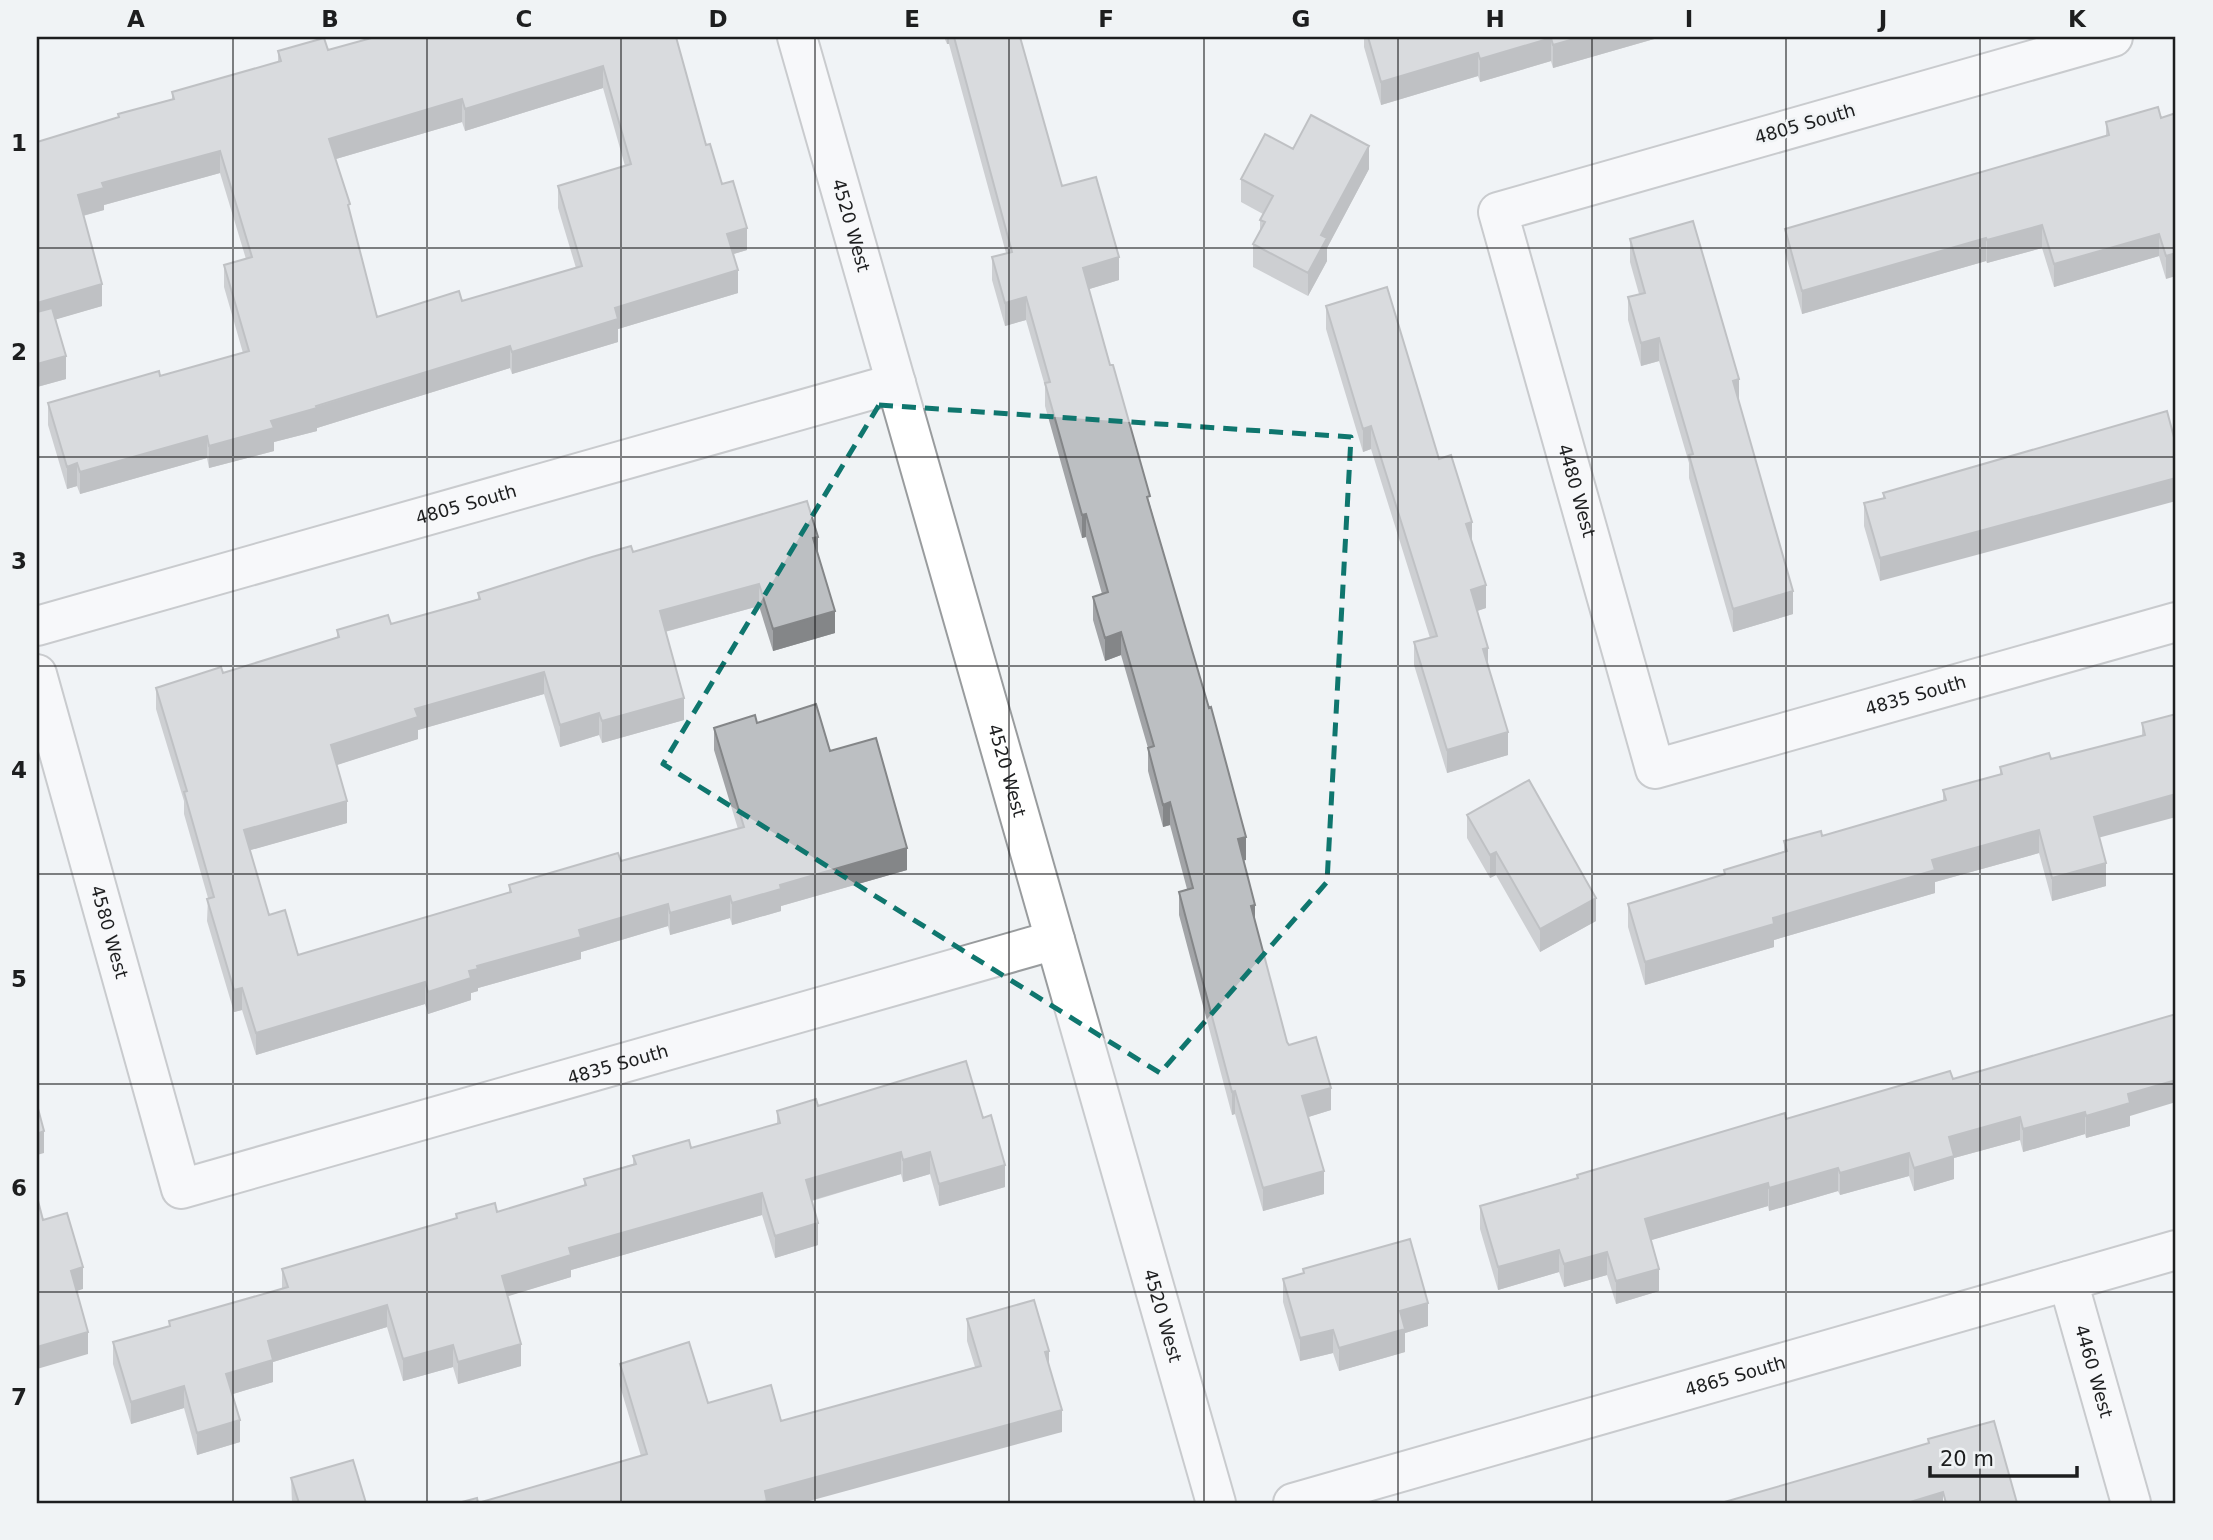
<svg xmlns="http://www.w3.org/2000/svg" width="2213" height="1540" font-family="'DejaVu Sans',sans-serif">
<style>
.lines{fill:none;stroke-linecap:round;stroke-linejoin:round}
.minor-casing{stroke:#999c9e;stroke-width:42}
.tertiary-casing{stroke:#999c9e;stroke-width:42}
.minor{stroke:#fff;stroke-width:38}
.tertiary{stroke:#fff;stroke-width:38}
.wall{fill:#a2a4a7;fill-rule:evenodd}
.shaded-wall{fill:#848688}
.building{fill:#bcbfc2;stroke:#848688;stroke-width:2;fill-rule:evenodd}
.marked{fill:none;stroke:#0f766e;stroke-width:5;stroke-dasharray:14 9;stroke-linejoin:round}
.grid{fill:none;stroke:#1d1e1f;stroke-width:2;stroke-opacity:0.55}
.labels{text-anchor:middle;stroke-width:5;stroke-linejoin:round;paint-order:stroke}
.street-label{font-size:18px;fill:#1d1e1f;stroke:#f0f3f5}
.neatline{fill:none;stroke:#1d1e1f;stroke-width:2.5}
.grid-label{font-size:23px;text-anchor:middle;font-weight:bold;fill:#1d1e1f}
</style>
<rect width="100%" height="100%" fill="#f0f3f5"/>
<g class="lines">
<!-- minor casing -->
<g class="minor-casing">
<g id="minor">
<path id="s1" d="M 797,37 L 1216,1503"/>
<path id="s2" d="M 2113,37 L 1498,212 L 1655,769 L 2176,622"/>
<path id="s3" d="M 37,626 L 896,383"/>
<path id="s4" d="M 37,674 L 181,1189 L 1055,940"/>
<path id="s5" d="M 2068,1281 L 2131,1503"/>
</g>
</g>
<!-- tertiary casing -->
<g class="tertiary-casing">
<g id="tertiary">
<path id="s6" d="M 1293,1503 L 2176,1250"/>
</g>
</g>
<!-- minor -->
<use href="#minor" class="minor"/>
<!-- tertiary -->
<use href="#tertiary" class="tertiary"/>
</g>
<!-- wall -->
<path class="wall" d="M 676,37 L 706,145 L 747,250 L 733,254 L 738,293 L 618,329 L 618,342 L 512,374 L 510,368 L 317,428 L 317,431 L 274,442 L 274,451 L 209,468 L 207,458 L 80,494 L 77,486 L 67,489 L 48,425 L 48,403 L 160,376 L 243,353 L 224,287 L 224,265 L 246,259 L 220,173 L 104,205 L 104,210 L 83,216 L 102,306 L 56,319 L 66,379 L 37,387 L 37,142 L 118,118 L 118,114 L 172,99 L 172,92 L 278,62 L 278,51 L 328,50 ZM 603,88 L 625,166 L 558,186 L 558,208 L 576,268 L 462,301 L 377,317 L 336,159 L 462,122 L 465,131 Z
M 944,37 L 1020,37 L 1062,186 L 1119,280 L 1089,289 L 1150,505 L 1246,860 L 1244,860 L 1255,924 L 1287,1042 L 1331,1110 L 1308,1117 L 1324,1194 L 1263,1211 L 1235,1114 L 1232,1115 L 1179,915 L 1179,892 L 1187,889 L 1170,825 L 1163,827 L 1148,771 L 1148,748 L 1121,655 L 1105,661 L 1093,620 L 1093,597 L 1102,594 L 1086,537 L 1082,538 L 1045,406 L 1045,386 L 1026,320 L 1005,326 L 992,280 L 992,257 L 1006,253 L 949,44 L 947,44 Z
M 1364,37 L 1661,37 L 1553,68 L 1551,61 L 1480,82 L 1478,76 L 1381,105 L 1364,47 Z
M 2176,113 L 2166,279 L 2159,256 L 2054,287 L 2042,248 L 1987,263 L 1986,261 L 1802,314 L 1785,252 L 1785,229 L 2106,136 L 2106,122 L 2161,118 Z
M 1293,149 L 1369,169 L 1327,248 L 1327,261 L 1308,296 L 1253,267 L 1253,244 L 1260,230 L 1260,220 L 1263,214 L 1241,202 L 1241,179 Z
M 1630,239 L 1739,402 L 1793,614 L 1733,632 L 1689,478 L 1689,463 L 1659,361 L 1641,366 L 1628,320 L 1628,297 L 1639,294 L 1630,262 Z
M 1326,306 L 1439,459 L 1472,542 L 1486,608 L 1477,611 L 1488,665 L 1508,755 L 1447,773 L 1414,665 L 1414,642 L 1430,638 L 1371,449 L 1363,452 L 1326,329 Z
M 2167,411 L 1880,581 L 1864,526 L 1864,503 L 1883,498 L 1883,493 Z
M 633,552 L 818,554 L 835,633 L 773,651 L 759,606 L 665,632 L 684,720 L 602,743 L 599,735 L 560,747 L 544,694 L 418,730 L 418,739 L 336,765 L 347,823 L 250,850 L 269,915 L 298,955 L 509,893 L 509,885 L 621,861 L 738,829 L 714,750 L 714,728 L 757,723 L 830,751 L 907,870 L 781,906 L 781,911 L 732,925 L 730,918 L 670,935 L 668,926 L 581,952 L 581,959 L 478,988 L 478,991 L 471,993 L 471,1000 L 428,1014 L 425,1004 L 256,1055 L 242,1010 L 234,1012 L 207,921 L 208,898 L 184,814 L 184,801 L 156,709 L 156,688 L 223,673 L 337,638 L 337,630 L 391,624 L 478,599 L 478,593 Z
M 2176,714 L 2099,838 L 2106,886 L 2052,901 L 2039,853 L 1935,882 L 1935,893 L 1774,940 L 1774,947 L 1645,985 L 1628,927 L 1628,904 L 1724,875 L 1724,870 L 1784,851 L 1784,841 L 1822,836 L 1943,800 L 1943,790 L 2000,774 L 2000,767 L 2051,759 L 2142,736 L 2142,723 Z
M 1467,815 L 1596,921 L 1540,952 L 1496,875 L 1490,878 L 1467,838 Z
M 1953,1079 L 2130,1116 L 2130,1126 L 2086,1138 L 2085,1134 L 2023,1152 L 2020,1140 L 1954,1158 L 1954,1179 L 1914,1191 L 1909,1176 L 1840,1195 L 1838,1191 L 1769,1211 L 1768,1206 L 1651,1240 L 1659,1291 L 1616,1304 L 1607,1275 L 1564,1287 L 1559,1272 L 1498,1290 L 1480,1229 L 1480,1206 L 1577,1178 L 1577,1175 L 1786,1119 Z
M 818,1106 L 983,1118 L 1005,1187 L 939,1206 L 930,1174 L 903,1182 L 901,1174 L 812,1201 L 818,1245 L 775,1258 L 762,1215 L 571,1270 L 571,1277 L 507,1296 L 521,1366 L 458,1384 L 453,1367 L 403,1381 L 387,1327 L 273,1362 L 273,1382 L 233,1394 L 240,1442 L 197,1455 L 184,1408 L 131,1424 L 113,1364 L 113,1342 L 169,1326 L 169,1321 L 282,1289 L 282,1269 L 456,1218 L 456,1214 L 497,1212 L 584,1186 L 584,1179 L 633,1164 L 633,1156 L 691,1148 L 777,1124 L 777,1111 Z
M 1303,1269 L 1428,1326 L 1405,1333 L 1405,1352 L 1339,1371 L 1333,1353 L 1300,1361 L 1283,1302 L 1283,1279 L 1303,1274 Z
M 967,1319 L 1049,1366 L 1062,1432 L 478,1503 L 641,1456 L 620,1386 L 620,1364 L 708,1403 L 781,1421 L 975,1367 L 967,1341 Z
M 291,1478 L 366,1503 L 292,1503 Z"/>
<!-- shaded-wall -->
<path class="shaded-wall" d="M 947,37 L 949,37 L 949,44 L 947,44 Z
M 1581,37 L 1661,37 L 1553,68 L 1553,45 Z
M 1551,38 L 1551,61 L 1480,82 L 1480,59 Z
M 1478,53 L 1478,76 L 1381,105 L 1381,82 Z
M 603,66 L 603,88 L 465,131 L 465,109 Z
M 462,99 L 462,122 L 329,161 L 329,139 Z
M 1369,146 L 1369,169 L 1327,248 L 1327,261 L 1308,296 L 1308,273 L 1321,235 Z
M 220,151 L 220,173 L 104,205 L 104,210 L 78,217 L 78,195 L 102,183 Z
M 2042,225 L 2042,248 L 1987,263 L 1987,240 Z
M 747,228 L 747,250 L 727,256 L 727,234 Z
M 2159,234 L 2159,256 L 2054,287 L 2054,264 Z
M 1986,238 L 1986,261 L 1802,314 L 1802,291 Z
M 2176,253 L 2176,276 L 2166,279 L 2166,256 Z
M 1119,257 L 1119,280 L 1083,291 L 1083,268 Z
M 738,270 L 738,293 L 618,329 L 618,342 L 512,374 L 512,352 L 615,308 Z
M 102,284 L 102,306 L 37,325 L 37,303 Z
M 1026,297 L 1026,320 L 1005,326 L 1005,303 Z
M 1659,338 L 1659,361 L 1641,366 L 1641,343 Z
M 510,346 L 510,368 L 317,428 L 317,431 L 274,442 L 274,451 L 209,468 L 209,446 L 271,421 Z
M 66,356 L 66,379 L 37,387 L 37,364 Z
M 1739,379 L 1739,402 L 1733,381 Z
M 1371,426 L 1371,449 L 1363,452 L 1363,429 Z
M 207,436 L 207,458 L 80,494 L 80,472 Z
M 77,463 L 77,486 L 67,489 L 67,467 Z
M 2176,478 L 2176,501 L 1880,581 L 1880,558 Z
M 1086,514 L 1086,537 L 1082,538 L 1082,515 Z
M 1472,522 L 1472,545 L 1466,524 Z
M 818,537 L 818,559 L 813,538 Z
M 759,584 L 759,606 L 660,633 L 660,611 Z
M 1486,585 L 1486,608 L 1471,613 L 1471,590 Z
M 1793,591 L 1793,614 L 1733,632 L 1733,609 Z
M 835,611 L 835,633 L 773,651 L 773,629 Z
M 1121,632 L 1121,655 L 1105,661 L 1105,638 Z
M 1488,648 L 1488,671 L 1483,649 Z
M 544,672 L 544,694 L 418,730 L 418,739 L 331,767 L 331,745 L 415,709 Z
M 684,698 L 684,720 L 602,743 L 602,721 Z
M 599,713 L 599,735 L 560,747 L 560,725 Z
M 1508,732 L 1508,755 L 1447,773 L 1447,750 Z
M 2176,794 L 2176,817 L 2094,839 L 2094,817 Z
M 347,801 L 347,823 L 244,852 L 244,830 Z
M 1170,802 L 1170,825 L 1163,827 L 1163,805 Z
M 2039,830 L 2039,853 L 1935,882 L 1935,893 L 1774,940 L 1774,947 L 1645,985 L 1645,962 L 1773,918 L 1932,860 Z
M 1246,837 L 1246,860 L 1238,862 L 1238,839 Z
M 907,848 L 907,870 L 781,906 L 781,911 L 732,925 L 732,903 L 780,885 Z
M 1496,852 L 1496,875 L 1490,878 L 1490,855 Z
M 2106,863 L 2106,886 L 2052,901 L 2052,878 Z
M 730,896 L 730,918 L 670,935 L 670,913 Z
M 1596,898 L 1596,921 L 1540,952 L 1540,929 Z
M 668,904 L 668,926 L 581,952 L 581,959 L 478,988 L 478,991 L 471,993 L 471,1000 L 428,1014 L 428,992 L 477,966 L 579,930 Z
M 1255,905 L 1255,927 L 1251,906 Z
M 425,982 L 425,1004 L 256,1055 L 256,1033 Z
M 242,988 L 242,1010 L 234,1012 L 234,990 Z
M 2176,1080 L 2176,1102 L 2130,1116 L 2130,1126 L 2086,1138 L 2086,1116 L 2128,1094 Z
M 1331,1088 L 1331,1110 L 1302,1119 L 1302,1096 Z
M 1235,1091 L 1235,1114 L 1232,1115 L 1232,1092 Z
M 2085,1112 L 2085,1134 L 2023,1152 L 2023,1129 Z
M 2020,1117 L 2020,1140 L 1954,1158 L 1954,1179 L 1914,1191 L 1914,1168 L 1949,1137 Z
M 44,1131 L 44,1153 L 37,1155 L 37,1134 Z
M 901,1152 L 901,1174 L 806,1202 L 806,1180 Z
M 930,1152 L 930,1174 L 903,1182 L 903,1160 Z
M 1909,1153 L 1909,1176 L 1840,1195 L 1840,1173 Z
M 1005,1165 L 1005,1187 L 939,1206 L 939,1184 Z
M 1838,1168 L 1838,1191 L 1769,1211 L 1769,1188 Z
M 1324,1171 L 1324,1194 L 1263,1211 L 1263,1188 Z
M 1768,1183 L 1768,1206 L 1645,1242 L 1645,1219 Z
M 762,1193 L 762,1215 L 571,1270 L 571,1277 L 502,1298 L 502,1276 L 569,1248 Z
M 818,1223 L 818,1245 L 775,1258 L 775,1236 Z
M 1559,1250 L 1559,1272 L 1498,1290 L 1498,1267 Z
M 1607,1252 L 1607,1275 L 1564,1287 L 1564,1264 Z
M 83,1267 L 83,1289 L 71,1293 L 71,1271 Z
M 1659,1269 L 1659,1291 L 1616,1304 L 1616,1281 Z
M 1428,1303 L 1428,1326 L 1405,1333 L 1405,1352 L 1339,1371 L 1339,1348 L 1400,1311 Z
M 387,1305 L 387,1327 L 273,1362 L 273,1382 L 226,1396 L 226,1374 L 268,1341 Z
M 1333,1330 L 1333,1353 L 1300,1361 L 1300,1338 Z
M 88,1332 L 88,1354 L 37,1369 L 37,1347 Z
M 521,1344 L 521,1366 L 458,1384 L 458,1362 Z
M 453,1345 L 453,1367 L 403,1381 L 403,1359 Z
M 1049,1351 L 1049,1373 L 1045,1352 Z
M 184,1386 L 184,1408 L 131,1424 L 131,1402 Z
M 1062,1410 L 1062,1432 L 802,1503 L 760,1503 L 765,1491 Z
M 240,1420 L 240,1442 L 197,1455 L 197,1433 Z
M 1943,1492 L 1943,1503 L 1907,1503 Z"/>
<!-- building -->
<path class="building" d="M 375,37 L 676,37 L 706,145 L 710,144 L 722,184 L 733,181 L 747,228 L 727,234 L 738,270 L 615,308 L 618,319 L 512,352 L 510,346 L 316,406 L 317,408 L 271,421 L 274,428 L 209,446 L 207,436 L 80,472 L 77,463 L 67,467 L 48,403 L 159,371 L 160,376 L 249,351 L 224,265 L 252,257 L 220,151 L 102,183 L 104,188 L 78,195 L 102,284 L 37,303 L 37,142 L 119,117 L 118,114 L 174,99 L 172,92 L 281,61 L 278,51 L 324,38 L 328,50 ZM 603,66 L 631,164 L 558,186 L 582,266 L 462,301 L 459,291 L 377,317 L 348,205 L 350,204 L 329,139 L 462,99 L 465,109 Z
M 954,37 L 1020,37 L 1062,186 L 1096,177 L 1119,257 L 1083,268 L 1110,365 L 1113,365 L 1150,496 L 1147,497 L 1209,708 L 1211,707 L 1246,837 L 1238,839 L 1255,905 L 1251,906 L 1287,1042 L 1289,1045 L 1316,1037 L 1331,1088 L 1302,1096 L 1324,1171 L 1263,1188 L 1235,1091 L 1232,1092 L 1179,892 L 1193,888 L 1170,802 L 1163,805 L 1148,748 L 1154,746 L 1121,632 L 1105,638 L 1093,597 L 1108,592 L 1086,514 L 1082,515 L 1045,383 L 1050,382 L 1026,297 L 1005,303 L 992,257 L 1012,252 Z
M 1368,37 L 1581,37 L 1553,45 L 1551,38 L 1480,59 L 1478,53 L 1381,82 Z
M 2158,107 L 2161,118 L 2176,113 L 2176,253 L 2166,256 L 2159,234 L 2054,264 L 2042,225 L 1987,240 L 1986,238 L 1802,291 L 1785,229 L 2109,135 L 2106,122 Z
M 1311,115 L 1369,146 L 1321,235 L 1327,238 L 1308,273 L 1253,244 L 1265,222 L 1260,220 L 1273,196 L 1241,179 L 1265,134 L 1293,149 Z
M 1693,221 L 1739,379 L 1733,381 L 1793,591 L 1733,609 L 1689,455 L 1693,454 L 1659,338 L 1641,343 L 1628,297 L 1645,293 L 1630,239 Z
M 1387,287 L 1439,459 L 1451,455 L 1472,522 L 1466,524 L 1486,585 L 1471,590 L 1488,648 L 1483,649 L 1508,732 L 1447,750 L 1414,642 L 1437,636 L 1371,426 L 1363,429 L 1326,306 Z
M 52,308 L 66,356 L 37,364 L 37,312 Z
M 2167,411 L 2176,445 L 2176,478 L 1880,558 L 1864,503 L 1885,498 L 1883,493 Z
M 807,501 L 818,537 L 813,538 L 835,611 L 773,629 L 759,584 L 660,611 L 684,698 L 602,721 L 599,713 L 560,725 L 544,672 L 415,709 L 418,717 L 331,745 L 347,801 L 244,830 L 269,915 L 285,910 L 298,955 L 511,892 L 509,885 L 618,853 L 621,861 L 744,827 L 714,728 L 755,715 L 757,723 L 816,704 L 830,751 L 876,738 L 907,848 L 780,885 L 781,889 L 732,903 L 730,896 L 670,913 L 668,904 L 579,930 L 581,937 L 477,966 L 478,969 L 469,971 L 471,978 L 428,992 L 425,982 L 256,1033 L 242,988 L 234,990 L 207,899 L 214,897 L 184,792 L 187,791 L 156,688 L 221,667 L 223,673 L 339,637 L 337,630 L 388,615 L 391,624 L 480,599 L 478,593 L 592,557 L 631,546 L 633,552 Z
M 2176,714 L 2176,794 L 2094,817 L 2106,863 L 2052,878 L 2039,830 L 1932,860 L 1935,870 L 1773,918 L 1774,924 L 1645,962 L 1628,904 L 1725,874 L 1724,870 L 1787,851 L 1784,841 L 1821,831 L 1822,836 L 1946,800 L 1943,790 L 2002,774 L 2000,767 L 2049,753 L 2051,759 L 2145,735 L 2142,723 Z
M 1529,780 L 1596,898 L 1540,929 L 1496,852 L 1490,855 L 1467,815 Z
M 2176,1014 L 2176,1080 L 2128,1094 L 2130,1103 L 2086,1116 L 2085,1112 L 2023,1129 L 2020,1117 L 1949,1137 L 1954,1156 L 1914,1168 L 1909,1153 L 1840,1173 L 1838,1168 L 1769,1188 L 1768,1183 L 1645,1219 L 1659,1269 L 1616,1281 L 1607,1252 L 1564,1264 L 1559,1250 L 1498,1267 L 1480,1206 L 1578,1178 L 1577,1175 L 1785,1113 L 1786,1119 L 1950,1071 L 1953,1079 Z
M 966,1061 L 983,1118 L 991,1115 L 1005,1165 L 939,1184 L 930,1152 L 903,1160 L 901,1152 L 806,1180 L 818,1223 L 775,1236 L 762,1193 L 569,1248 L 571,1255 L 502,1276 L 521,1344 L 458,1362 L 453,1345 L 403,1359 L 387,1305 L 268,1341 L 273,1360 L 226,1374 L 240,1420 L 197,1433 L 184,1386 L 131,1402 L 113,1342 L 170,1326 L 169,1321 L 288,1287 L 282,1269 L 457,1218 L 456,1214 L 495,1203 L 497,1212 L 586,1185 L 584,1179 L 636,1164 L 633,1156 L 689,1140 L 691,1148 L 780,1123 L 777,1111 L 816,1099 L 818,1106 Z
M 37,1105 L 44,1131 L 37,1134 Z
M 37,1197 L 43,1220 L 67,1213 L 83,1267 L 71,1271 L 88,1332 L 37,1347 Z
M 1410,1239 L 1428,1303 L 1400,1311 L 1405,1329 L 1339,1348 L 1333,1330 L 1300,1338 L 1283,1279 L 1304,1273 L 1303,1269 Z
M 1034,1300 L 1049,1351 L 1045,1352 L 1062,1410 L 765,1491 L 767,1501 L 760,1503 L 458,1503 L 477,1498 L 478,1503 L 647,1454 L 620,1364 L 689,1342 L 708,1403 L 771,1385 L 781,1421 L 981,1366 L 967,1319 Z
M 1994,1421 L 2017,1503 L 1946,1503 L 1943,1492 L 1907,1503 L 1721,1503 L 1929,1443 L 1928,1439 Z
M 353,1460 L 366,1503 L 299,1503 L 291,1478 Z"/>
<!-- marked area -->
<path d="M0 0H2213V1540H0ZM 879,405 L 1351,437 L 1327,882 L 1160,1073 L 663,764 Z" fill="#f0f3f5" fill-opacity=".55" fill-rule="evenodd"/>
<path class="marked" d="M 879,405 L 1351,437 L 1327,882 L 1160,1073 L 663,764 Z"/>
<!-- grid -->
<path class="grid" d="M 233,37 L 233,1503M 427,37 L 427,1503M 621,37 L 621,1503M 815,37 L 815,1503M 1009,37 L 1009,1503M 1204,37 L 1204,1503M 1398,37 L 1398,1503M 1592,37 L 1592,1503M 1786,37 L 1786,1503M 1980,37 L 1980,1503M 37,248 L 2176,248M 37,457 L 2176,457M 37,666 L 2176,666M 37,874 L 2176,874M 37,1084 L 2176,1084M 37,1292 L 2176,1292"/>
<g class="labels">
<!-- street labels -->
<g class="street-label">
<text transform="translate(1805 124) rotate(-16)" y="6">4805 South</text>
<text dy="6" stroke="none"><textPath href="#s1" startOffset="196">4520 West</textPath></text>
<text dy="6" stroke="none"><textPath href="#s2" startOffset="929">4480 West</textPath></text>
<text dy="6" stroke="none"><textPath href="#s3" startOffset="446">4805 South</textPath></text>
<text dy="6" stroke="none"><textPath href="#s2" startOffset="1489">4835 South</textPath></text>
<text dy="6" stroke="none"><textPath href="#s1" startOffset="763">4520 West</textPath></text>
<text dy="6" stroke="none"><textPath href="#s4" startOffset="268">4580 West</textPath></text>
<text dy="6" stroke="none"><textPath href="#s4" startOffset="989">4835 South</textPath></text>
<text dy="6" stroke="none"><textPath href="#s1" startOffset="1330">4520 West</textPath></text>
<text dy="6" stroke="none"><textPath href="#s5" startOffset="94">4460 West</textPath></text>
<text dy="6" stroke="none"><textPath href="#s6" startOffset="460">4865 South</textPath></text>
</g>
</g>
<!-- border -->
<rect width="2213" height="1540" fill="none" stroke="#f0f3f5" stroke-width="77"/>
<!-- scale -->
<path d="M1930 1466v10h147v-10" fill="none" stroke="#1d1e1f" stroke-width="3.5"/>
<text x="1940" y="1466" font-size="21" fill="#1d1e1f" stroke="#f0f3f5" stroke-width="5" paint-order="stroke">20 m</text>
<rect x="38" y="38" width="2136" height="1464" class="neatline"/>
<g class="grid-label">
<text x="136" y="27">A</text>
<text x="330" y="27">B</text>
<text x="524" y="27">C</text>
<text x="718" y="27">D</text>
<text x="912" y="27">E</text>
<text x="1106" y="27">F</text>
<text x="1301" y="27">G</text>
<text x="1495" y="27">H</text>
<text x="1689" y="27">I</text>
<text x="1883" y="27">J</text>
<text x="2077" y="27">K</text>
<text x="19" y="151">1</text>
<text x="19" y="360">2</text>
<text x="19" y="569">3</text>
<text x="19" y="778">4</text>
<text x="19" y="987">5</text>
<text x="19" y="1196">6</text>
<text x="19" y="1405">7</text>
</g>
</svg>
